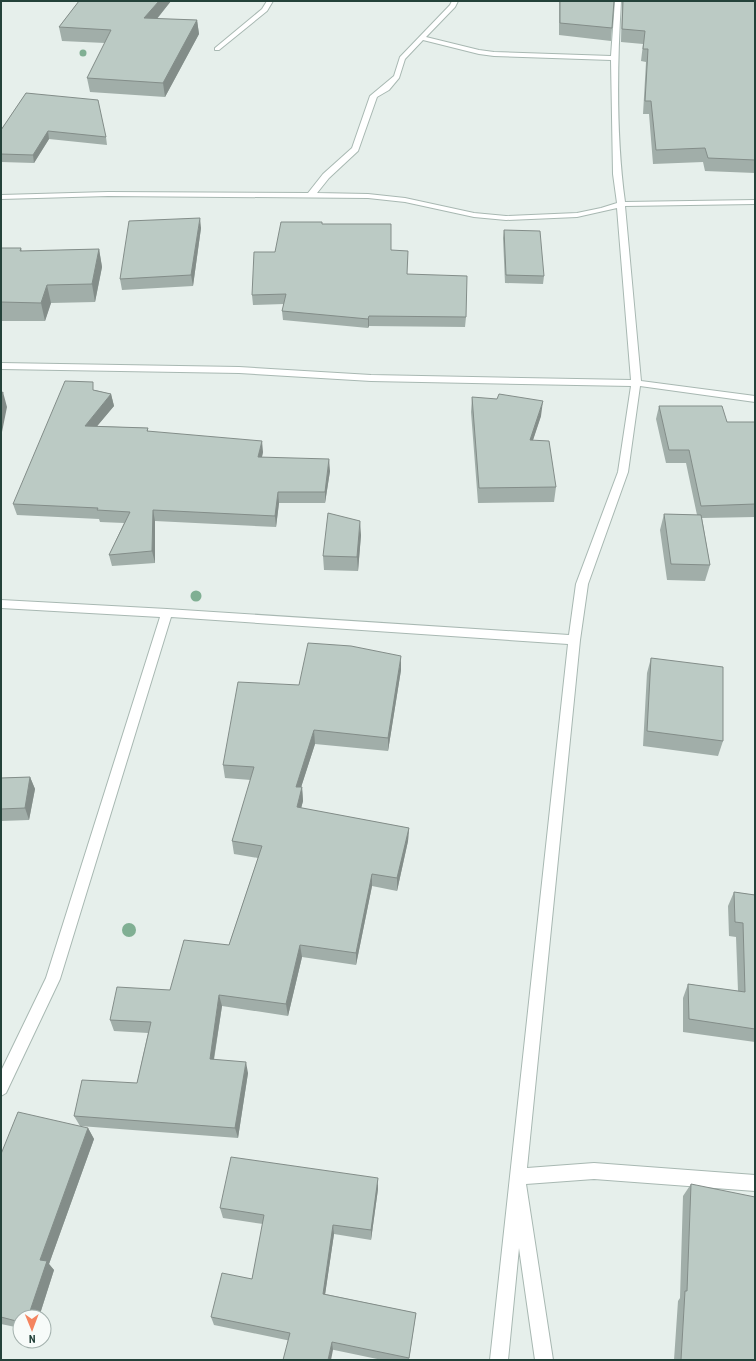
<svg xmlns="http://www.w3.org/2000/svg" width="756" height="1361" font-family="'Roboto Condensed',sans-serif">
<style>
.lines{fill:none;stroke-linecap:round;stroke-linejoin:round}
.minor-casing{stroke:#a8b8b2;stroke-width:2}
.minor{fill:#fff;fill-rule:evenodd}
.tree{fill:#80af93}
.wall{fill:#a1aea9}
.shaded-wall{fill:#838d89}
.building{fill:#bbcac4;stroke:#838d89}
</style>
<rect width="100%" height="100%" fill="#e6efeb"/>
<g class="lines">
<!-- minor casing -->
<g class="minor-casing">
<path id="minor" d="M 267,1 L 273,1 L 267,11 L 219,50 L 215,50 L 215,48 L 262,9 Z
M 452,1 L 458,1 L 455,7 L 426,37 L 479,50 L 494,52 L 611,56 L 615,1 L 621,1 C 617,67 616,136 625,202 L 755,200 L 755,204 L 625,206 L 641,381 L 755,396 L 755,402 L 640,386 L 628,472 L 588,584 L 580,640 L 527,1168 L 594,1163 L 755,1175 L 755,1191 L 594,1179 L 526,1184 L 553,1360 L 535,1360 L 519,1248 L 508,1360 L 490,1360 L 568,644 L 171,617 L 60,979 L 6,1093 L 1,1096 L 1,1071 L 46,978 L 160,617 L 1,608 L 1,600 L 167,609 L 569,635 L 576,584 L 618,472 L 631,386 L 371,381 L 239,373 L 1,369 L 1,363 L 239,367 L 371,375 L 631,380 L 617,208 L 577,217 L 506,220 L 474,217 L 405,202 L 368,198 L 108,196 L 1,199 L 1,195 L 108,192 L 308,193 L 323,174 L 352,148 L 370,96 L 394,76 L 400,57 L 450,5 ZM 423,40 L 479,54 L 494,56 L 611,60 L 613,174 L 617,203 L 601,208 L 577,213 L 506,216 L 474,213 L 405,198 L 368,194 L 317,193 L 329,178 L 358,151 L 377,97 L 389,90 L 399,78 L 405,59 Z"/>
</g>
<!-- minor -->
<use href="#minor" class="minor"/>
</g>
<!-- trees -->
<g class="tree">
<circle cx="83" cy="53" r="3.5"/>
<circle cx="196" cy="596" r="5.5"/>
<circle cx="129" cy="930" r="7"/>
</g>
<!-- wall -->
<path class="wall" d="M 79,1 L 171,1 L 157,19 L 197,20 L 199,34 L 165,97 L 90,92 L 87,78 L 105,43 L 62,41 L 59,27 Z
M 559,1 L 614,1 L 612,28 L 611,41 L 559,35 Z
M 622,1 L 755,1 L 755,173 L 705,171 L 703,162 L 653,164 L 649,114 L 643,114 L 646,62 L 641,61 L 643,44 L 621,42 Z
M 26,93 L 106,137 L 107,145 L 49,139 L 34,163 L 1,162 L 1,130 Z
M 322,224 L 391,250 L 407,274 L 466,317 L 465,327 L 369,326 L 368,328 L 283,320 L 282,311 L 284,304 L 253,305 L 252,295 L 275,252 Z
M 201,228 L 193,286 L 122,290 L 120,279 Z
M 504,230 L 544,276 L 543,284 L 505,283 L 503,238 Z
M 1,248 L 21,248 L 22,251 L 99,249 L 102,267 L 95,302 L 51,303 L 45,321 L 1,321 Z
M 95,390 L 111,394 L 114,406 L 97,426 L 148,428 L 148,431 L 263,452 L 262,457 L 330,471 L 325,503 L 279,503 L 276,527 L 155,521 L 155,563 L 112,566 L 109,555 L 124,523 L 100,522 L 99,519 L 17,515 L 13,504 Z
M 472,397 L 541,416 L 533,440 L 556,487 L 554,502 L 478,503 L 471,412 Z
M 659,406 L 727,422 L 755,422 L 755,517 L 702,518 L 710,565 L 705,581 L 667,580 L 660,530 L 664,514 L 697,515 L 686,463 L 666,463 L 656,419 Z
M 361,535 L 358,571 L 324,570 L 323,556 Z
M 651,658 L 723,741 L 718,756 L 643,746 L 647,673 Z
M 401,670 L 388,751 L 315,744 L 301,787 L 302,787 L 303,801 L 301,808 L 409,828 L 408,841 L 397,891 L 372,886 L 356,965 L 302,957 L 288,1016 L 222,1006 L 214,1060 L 248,1073 L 238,1138 L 80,1126 L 74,1116 L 137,1083 L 148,1033 L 114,1031 L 110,1020 L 170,990 L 229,945 L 258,858 L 234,854 L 232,841 L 251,780 L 225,778 L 223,765 L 299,685 Z
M 30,777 L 35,789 L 29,820 L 1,821 L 1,778 Z
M 734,892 L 755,895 L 755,1042 L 683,1032 L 683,998 L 688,984 L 738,991 L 736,937 L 729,936 L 728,906 Z
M 88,1128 L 94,1139 L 49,1264 L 54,1270 L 39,1317 L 20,1317 L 20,1328 L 1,1324 L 1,1154 Z
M 691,1184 L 755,1360 L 674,1360 L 678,1301 L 680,1298 L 683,1196 Z
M 378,1189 L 371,1240 L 334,1234 L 325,1294 L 416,1313 L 409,1360 L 382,1360 L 214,1325 L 211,1317 L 252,1279 L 263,1224 L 223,1218 L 220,1208 Z"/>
<!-- shaded-wall -->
<path class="shaded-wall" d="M 159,1 L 171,1 L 146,32 L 144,18 Z
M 197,20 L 199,34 L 165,97 L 163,83 Z
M 48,131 L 49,139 L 34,163 L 33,155 Z
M 200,218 L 201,228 L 193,286 L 191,275 Z
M 99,249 L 102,267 L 95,302 L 92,284 Z
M 47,285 L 51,303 L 45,321 L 41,303 Z
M 369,316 L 369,326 L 368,328 L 368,319 Z
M 3,392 L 7,407 L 1,437 L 1,400 Z
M 111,394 L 114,406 L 88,437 L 85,426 Z
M 543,401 L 541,416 L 528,455 L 530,440 Z
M 262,441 L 263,452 L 259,469 L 258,457 Z
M 329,459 L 330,471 L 325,503 L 325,492 Z
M 278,492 L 279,503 L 276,527 L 275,516 Z
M 153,510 L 155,521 L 155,563 L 152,551 Z
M 360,521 L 361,535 L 358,571 L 357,557 Z
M 401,656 L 401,670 L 388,751 L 388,738 Z
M 314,730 L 315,744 L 297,800 L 296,787 Z
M 30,777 L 35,789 L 29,820 L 25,808 Z
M 302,787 L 303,801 L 298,820 L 297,807 Z
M 409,828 L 408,841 L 397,891 L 397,878 Z
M 372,874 L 372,886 L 356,965 L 356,953 Z
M 300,945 L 302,957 L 288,1016 L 286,1004 Z
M 219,995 L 222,1006 L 212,1070 L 210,1059 Z
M 246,1062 L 248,1073 L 238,1138 L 235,1128 Z
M 88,1128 L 94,1139 L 49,1264 L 54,1270 L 39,1317 L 28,1317 L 40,1260 Z
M 378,1178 L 378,1189 L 371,1240 L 371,1230 Z
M 333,1225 L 334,1234 L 324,1302 L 323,1294 Z
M 332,1342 L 333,1350 L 331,1360 L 328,1360 Z"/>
<!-- building -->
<path class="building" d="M 79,1 L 159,1 L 144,18 L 197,20 L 163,83 L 87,78 L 111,30 L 59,27 Z
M 560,1 L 614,1 L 612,28 L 560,23 Z
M 623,1 L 755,1 L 755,160 L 708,158 L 705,148 L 656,150 L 651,101 L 645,101 L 648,49 L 643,49 L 645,31 L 622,29 Z
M 26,93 L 98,100 L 106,137 L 48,131 L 33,155 L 1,154 L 1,130 Z
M 200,218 L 191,275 L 120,279 L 129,221 Z
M 281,222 L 322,222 L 322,224 L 391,224 L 391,250 L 408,251 L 407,274 L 467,276 L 466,317 L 369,316 L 368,319 L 282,311 L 286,294 L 252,295 L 254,252 L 275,252 Z
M 504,230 L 540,231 L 544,276 L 506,275 Z
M 1,248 L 21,248 L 20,251 L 99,249 L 92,284 L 47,285 L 41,303 L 1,302 Z
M 65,381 L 93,382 L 93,390 L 111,394 L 85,426 L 148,428 L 147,431 L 262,441 L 258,457 L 329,459 L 325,492 L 278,492 L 275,516 L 153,510 L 152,551 L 109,555 L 130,512 L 97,510 L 98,508 L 13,504 Z
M 3,392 L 1,400 L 1,393 Z
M 499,394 L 543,401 L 530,440 L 549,441 L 556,487 L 479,488 L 472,397 L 497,399 Z
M 659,406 L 722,406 L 727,422 L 755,422 L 755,504 L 701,506 L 689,450 L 669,450 Z
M 328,513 L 360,521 L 357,557 L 323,556 Z
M 664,514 L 701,515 L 710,565 L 671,564 Z
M 308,643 L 351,646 L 401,656 L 388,738 L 314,730 L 296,787 L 302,787 L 297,807 L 409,828 L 397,878 L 372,874 L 356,953 L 300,945 L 286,1004 L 219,995 L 210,1059 L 246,1062 L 235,1128 L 74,1116 L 82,1080 L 137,1083 L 151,1022 L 110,1020 L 117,987 L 170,990 L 184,940 L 229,945 L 262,846 L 232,841 L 254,767 L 223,765 L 238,682 L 299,685 Z
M 651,658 L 723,667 L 723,741 L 647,731 Z
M 30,777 L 25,808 L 1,809 L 1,778 Z
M 734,892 L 755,895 L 755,1029 L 689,1019 L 688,984 L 745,992 L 743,923 L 735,922 Z
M 18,1112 L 88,1128 L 40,1260 L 47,1261 L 28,1317 L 20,1317 L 20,1322 L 1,1317 L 1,1154 Z
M 231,1157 L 378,1178 L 371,1230 L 333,1225 L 323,1294 L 416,1313 L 409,1358 L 332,1342 L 328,1360 L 283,1360 L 290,1333 L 211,1317 L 222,1273 L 252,1279 L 264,1215 L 220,1208 Z
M 691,1184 L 755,1197 L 755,1360 L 681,1360 L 685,1291 L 687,1291 Z"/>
<!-- border -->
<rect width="756" height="1361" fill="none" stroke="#24423a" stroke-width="4"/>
<!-- north arrow -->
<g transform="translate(32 1329) rotate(179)"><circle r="19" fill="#f7fbf9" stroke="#a3b1ad"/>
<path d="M0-3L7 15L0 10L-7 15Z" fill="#f4845f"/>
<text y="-6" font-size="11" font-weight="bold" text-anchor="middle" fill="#24423a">N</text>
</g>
</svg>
